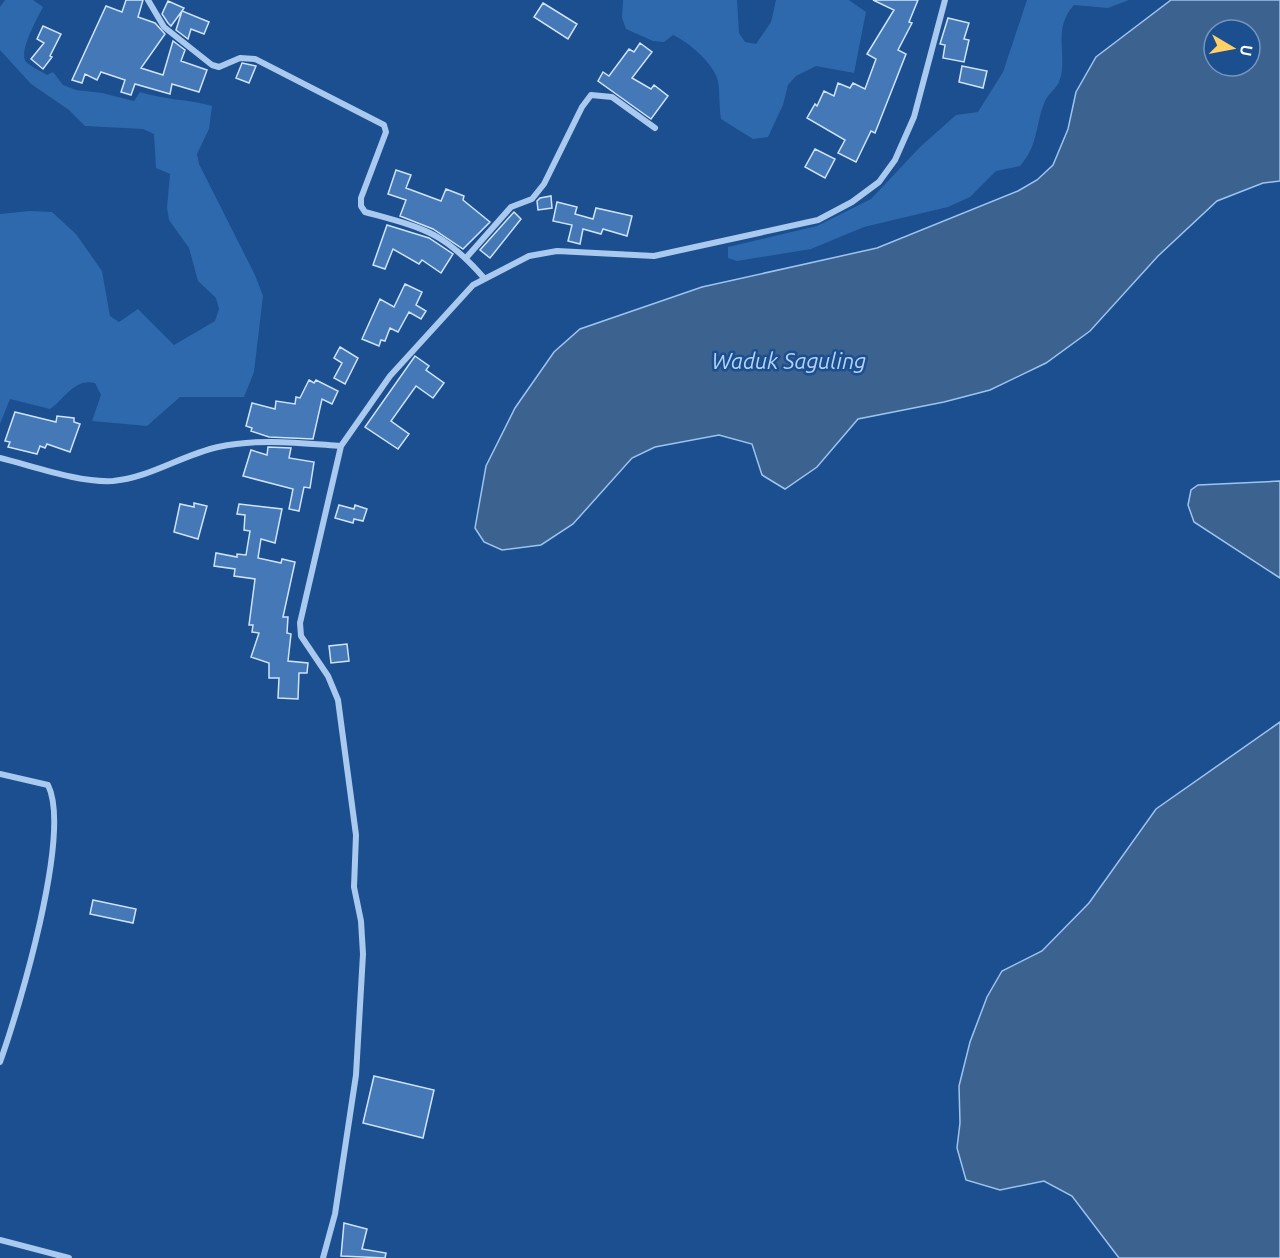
<svg xmlns="http://www.w3.org/2000/svg" width="1280" height="1258" font-family="Ubuntu,sans-serif">
<style>
.green{fill:#2e69ad}
.water{fill:#3c6290;stroke:#9cc4f0;stroke-width:1.5;fill-rule:evenodd}
.building{fill:#4478b7;stroke:#cfe3fa;stroke-width:1.5}
.lines{fill:none;stroke-linecap:round;stroke-linejoin:round}
.minor{stroke:#a9c9ee;stroke-width:6}
.labels{text-anchor:middle;stroke-width:5;stroke-linejoin:round;paint-order:stroke}
.water-label{font-size:22px;font-style:italic;fill:#b5d3f5;stroke:#1b4f8f}
</style>
<rect width="100%" height="100%" fill="#1b4f8f"/>
<!-- green -->
<path class="green" d="M 5,0 L 33,0 L 43,7 C 38,17 18,52 26,62 C 31,67 41,71 47,75 L 53,72 L 63,85 L 76,90 L 102,93 L 134,101 L 140,92 C 164,100 188,99 212,106 L 209,129 L 197,154 L 199,164 L 255,275 L 263,296 L 254,372 L 244,397 L 180,397 L 147,426 L 92,421 L 101,395 L 95,383 C 74,378 65,399 50,409 L 10,399 L 0,424 L 0,214 L 30,211 L 52,212 L 76,234 L 102,271 L 110,316 L 119,322 L 138,309 L 174,345 L 215,321 L 219,309 L 216,298 L 198,281 L 189,248 L 169,220 L 167,208 L 170,174 L 156,168 L 154,134 L 143,129 L 85,126 L 69,110 L 31,84 L 0,50 L 0,7 Z
M 623,0 L 737,0 L 739,33 L 745,42 L 756,44 L 771,22 L 776,0 L 849,0 L 866,12 L 854,73 L 816,66 L 796,76 L 788,85 L 783,105 L 768,137 L 753,139 L 721,119 C 719,107 720,93 718,81 C 714,64 689,42 673,35 L 664,42 L 653,41 L 626,29 L 622,18 Z
M 1027,0 L 1129,0 L 1108,8 L 1074,5 C 1051,30 1069,57 1059,82 C 1056,89 1048,94 1045,101 C 1035,124 1039,145 1020,166 L 996,171 L 970,197 L 948,207 L 864,227 L 811,249 L 737,261 L 728,258 L 728,247 L 817,226 L 871,199 L 920,147 L 956,115 L 978,112 L 1003,72 Z"/>
<!-- water -->
<path class="water" d="M 1171,0 L 1280,0 L 1280,181 L 1263,183 L 1217,201 L 1158,256 L 1090,331 L 1046,363 L 990,390 L 944,402 L 858,419 L 817,467 L 785,489 L 762,475 L 752,444 L 719,435 L 655,447 L 632,458 L 573,524 L 541,545 L 502,550 L 484,542 L 475,528 L 486,466 L 515,408 L 554,352 L 580,329 L 702,287 L 877,248 L 1018,191 L 1037,180 L 1053,165 L 1068,129 L 1076,92 L 1096,57 ZM 1214,30 L 1250,30 L 1250,66 L 1214,66 Z
M 1280,481 L 1280,578 L 1194,522 L 1188,505 L 1191,490 L 1198,485 Z
M 1280,722 L 1280,1258 L 1119,1258 L 1072,1196 L 1044,1181 L 1000,1190 L 966,1180 L 957,1148 L 960,1123 L 959,1086 L 970,1042 L 987,997 L 1002,971 L 1042,951 L 1089,903 L 1156,809 Z"/>
<!-- building -->
<path class="building" d="M 126,0 L 143,0 L 138,17 L 155,23 L 165,34 L 141,68 L 163,75 L 173,41 L 185,50 L 181,61 L 207,70 L 199,92 L 172,84 L 170,94 L 135,84 L 131,95 L 121,92 L 125,80 L 101,72 L 97,80 L 85,74 L 82,83 L 72,80 L 106,6 L 122,12 Z
M 873,0 L 918,0 L 909,22 L 912,23 L 898,50 L 906,54 L 875,133 L 871,131 L 856,162 L 838,153 L 845,140 L 807,118 L 815,104 L 817,106 L 824,91 L 834,96 L 838,83 L 850,88 L 853,83 L 865,89 L 876,59 L 867,54 L 894,10 Z
M 168,1 L 184,8 L 182,11 L 209,22 L 204,34 L 191,29 L 188,39 L 176,30 L 182,11 L 171,26 L 168,23 L 162,14 Z
M 543,3 L 577,24 L 568,39 L 534,17 Z
M 948,18 L 969,23 L 964,39 L 969,40 L 964,62 L 943,58 L 945,45 L 940,44 Z
M 43,26 L 61,34 L 50,56 L 52,57 L 43,69 L 31,59 L 44,43 L 37,39 Z
M 640,43 L 652,52 L 632,78 L 651,89 L 654,85 L 668,96 L 651,119 L 598,81 L 603,72 L 609,76 L 629,49 L 634,52 Z
M 242,63 L 256,66 L 249,83 L 236,78 Z
M 962,66 L 987,71 L 983,88 L 959,82 Z
M 815,149 L 835,159 L 825,178 L 805,167 Z
M 396,170 L 411,175 L 406,188 L 441,201 L 446,189 L 464,196 L 463,200 L 490,222 L 463,249 L 433,229 L 400,216 L 406,200 L 388,194 Z
M 551,196 L 552,208 L 538,210 L 537,201 L 540,198 Z
M 557,202 L 577,207 L 575,214 L 593,219 L 596,208 L 632,216 L 627,236 L 603,229 L 601,234 L 583,229 L 580,244 L 568,241 L 572,225 L 553,221 Z
M 514,212 L 521,219 L 490,258 L 480,250 Z
M 387,225 L 429,238 L 453,254 L 441,273 L 422,260 L 419,264 L 393,249 L 385,269 L 373,265 Z
M 405,284 L 422,292 L 416,305 L 426,311 L 421,319 L 409,312 L 398,332 L 390,328 L 385,341 L 381,340 L 379,346 L 362,339 L 380,299 L 394,307 Z
M 340,347 L 358,358 L 345,384 L 334,378 L 342,363 L 334,358 Z
M 415,356 L 429,366 L 426,370 L 444,383 L 433,398 L 416,386 L 391,421 L 409,434 L 398,449 L 365,427 Z
M 309,380 L 314,383 L 316,380 L 338,391 L 332,404 L 322,399 L 313,439 L 269,437 L 251,431 L 252,428 L 246,426 L 252,403 L 275,409 L 276,401 L 295,404 L 296,397 L 300,398 Z
M 15,412 L 56,422 L 57,416 L 74,418 L 74,422 L 80,424 L 70,452 L 47,444 L 45,448 L 40,446 L 37,454 L 8,447 L 10,442 L 5,441 Z
M 268,447 L 291,448 L 289,458 L 314,462 L 310,488 L 304,487 L 299,511 L 289,509 L 293,489 L 243,476 L 251,450 L 267,455 Z
M 194,503 L 207,506 L 198,539 L 174,532 L 180,504 L 194,507 Z
M 239,504 L 282,509 L 275,543 L 261,539 L 258,558 L 281,563 L 282,559 L 295,562 L 283,617 L 288,617 L 287,633 L 291,634 L 288,661 L 308,663 L 307,673 L 299,673 L 298,699 L 278,698 L 279,678 L 269,678 L 269,663 L 251,657 L 259,633 L 252,632 L 253,625 L 249,625 L 255,579 L 234,576 L 235,569 L 214,566 L 216,553 L 237,557 L 237,554 L 246,555 L 250,531 L 244,530 L 245,515 L 237,514 Z
M 339,505 L 354,509 L 355,505 L 367,509 L 363,521 L 354,519 L 353,523 L 335,518 Z
M 347,644 L 349,661 L 331,663 L 329,646 Z
M 93,900 L 136,909 L 133,923 L 90,914 Z
M 374,1076 L 434,1090 L 423,1138 L 363,1123 Z
M 344,1223 L 367,1229 L 362,1249 L 386,1253 L 385,1258 L 341,1256 Z"/>
<g class="lines">
<!-- minor -->
<path class="minor" d="M 148,0 L 164,27 L 212,65 L 219,67 L 240,58 L 255,59 L 384,125 L 386,132 L 361,198 L 361,206 L 365,212 C 423,228 443,231 484,278
M 466,258 L 511,207 L 532,199 L 544,184 L 582,107 L 591,95 L 612,97 L 655,128
M 0,458 C 33,466 79,483 113,481 C 149,478 182,455 218,447 C 259,438 300,443 341,446
M 0,774 L 48,785 C 72,833 19,1009 0,1062
M 0,1240 L 69,1258
M 323,1258 L 335,1214 L 356,1075 L 363,954 L 361,921 L 354,887 L 356,835 L 338,700 L 328,676 L 301,636 L 300,623 L 341,446 L 390,376 L 473,285 L 529,256 L 557,251 L 654,256 L 818,220 L 852,202 L 879,182 L 895,160 L 914,117 L 945,0"/>
</g>
<g class="labels">
<!-- water labels -->
<g class="water-label">
<text x="789" y="369">Waduk Saguling</text>
</g>
</g>
<!-- north arrow -->
<g transform="translate(1232 48) rotate(100)"><circle r="28" fill="#1b4f8f" stroke="#7695bc" stroke-width="1.5"/>
<path d="M0-4.5L10 22L0 15L-10 22Z" fill="#ffd166"/>
<text y="-9" font-size="16" font-weight="bold" text-anchor="middle" fill="#ffffff">U</text>
</g>
</svg>
